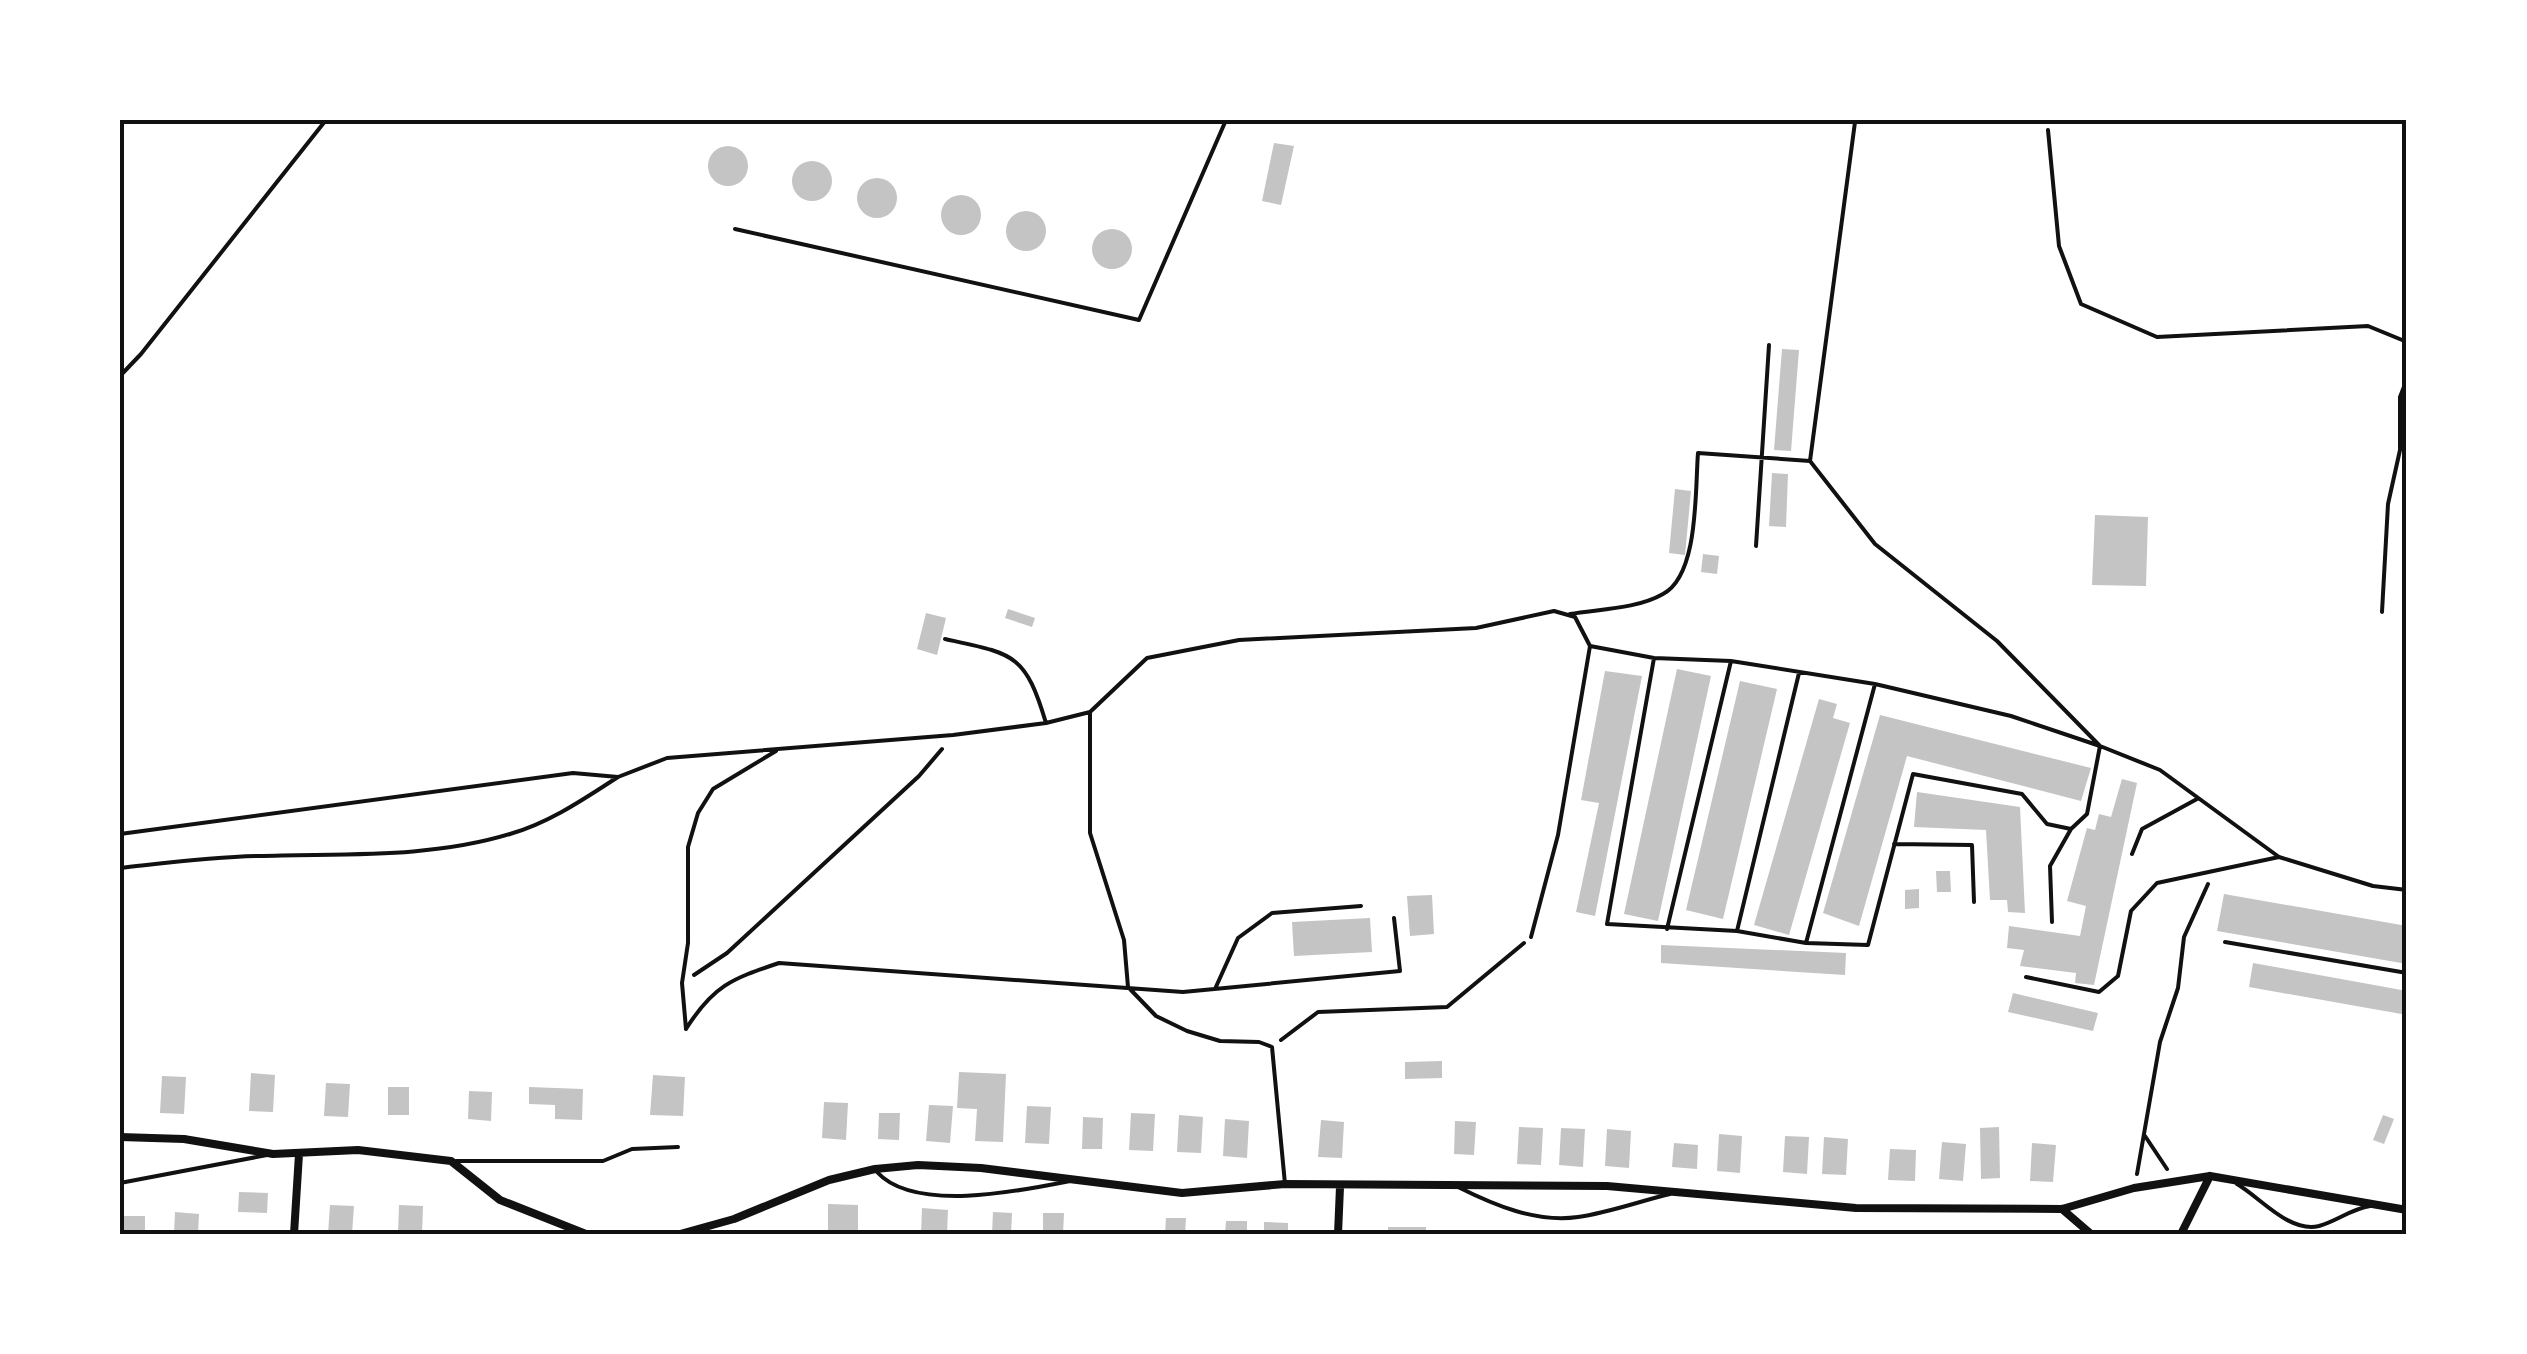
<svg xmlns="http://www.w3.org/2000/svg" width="2527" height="1354" font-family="'Noto Sans',sans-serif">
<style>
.building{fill:#c4c4c4}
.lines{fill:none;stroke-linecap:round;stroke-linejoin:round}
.path{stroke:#111;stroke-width:4}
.service{stroke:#111;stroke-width:4}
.minor{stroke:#111;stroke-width:8}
.neatline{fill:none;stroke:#111;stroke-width:4}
</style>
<rect width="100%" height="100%" fill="#fff"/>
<!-- building -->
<path class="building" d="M 1274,143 L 1294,146 L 1281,205 L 1262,201 Z
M708 166a20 20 0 1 1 40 0a20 20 0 1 1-40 0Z
M792 181a20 20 0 1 1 40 0a20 20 0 1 1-40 0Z
M857 198a20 20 0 1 1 40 0a20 20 0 1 1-40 0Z
M941 215a20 20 0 1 1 40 0a20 20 0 1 1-40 0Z
M1006 231a20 20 0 1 1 40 0a20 20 0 1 1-40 0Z
M1092 249a20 20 0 1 1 40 0a20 20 0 1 1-40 0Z
M 1782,349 L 1799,350 L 1791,451 L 1774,450 Z
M 1772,473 L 1788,474 L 1786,527 L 1769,526 Z
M 1675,489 L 1691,491 L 1685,555 L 1669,553 Z
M 2095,515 L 2148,517 L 2146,586 L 2092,585 Z
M 1703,554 L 1719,556 L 1717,574 L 1701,572 Z
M 1008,609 L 1035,618 L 1032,627 L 1005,618 Z
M 926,613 L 946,618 L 937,655 L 917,649 Z
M 1677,669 L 1711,676 L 1658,921 L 1624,914 Z
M 1605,671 L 1642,676 L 1595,916 L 1576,912 L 1599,803 L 1581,800 Z
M 1740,681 L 1777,689 L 1723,919 L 1686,910 Z
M 1819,699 L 1837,704 L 1833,718 L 1850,723 L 1789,935 L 1754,925 Z
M 1880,715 L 2091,768 L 2081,801 L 1907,756 L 1859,926 L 1823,913 Z
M 2122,779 L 2137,783 L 2094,985 L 2075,983 L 2076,973 L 2020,966 L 2024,950 L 2007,948 L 2009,926 L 2080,936 L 2086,906 L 2067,901 L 2087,828 L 2095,830 L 2099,814 L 2111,817 Z
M 1917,792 L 2020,807 L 2025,913 L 2008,912 L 2007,900 L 1990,900 L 1986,830 L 1914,827 Z
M 1936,871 L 1950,871 L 1951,892 L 1937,892 Z
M 1919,889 L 1919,908 L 1905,909 L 1905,890 Z
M 2224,894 L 2407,926 L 2407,964 L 2217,931 Z
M 1432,895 L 1434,934 L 1410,936 L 1407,896 Z
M 1370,918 L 1372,952 L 1294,956 L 1292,922 Z
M 1661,945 L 1846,953 L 1845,975 L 1661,963 Z
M 2253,963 L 2407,991 L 2407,1015 L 2249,987 Z
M 2013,993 L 2098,1013 L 2093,1031 L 2008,1012 Z
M 1442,1061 L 1442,1078 L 1405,1079 L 1405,1062 Z
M 959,1072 L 1006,1074 L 1003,1142 L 975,1141 L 977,1109 L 957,1108 Z
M 251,1073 L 275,1075 L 273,1112 L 249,1111 Z
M 653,1075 L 685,1077 L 683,1116 L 650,1115 Z
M 162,1076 L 186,1077 L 184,1114 L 160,1113 Z
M 326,1083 L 350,1084 L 348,1117 L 324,1116 Z
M 388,1087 L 409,1087 L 409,1115 L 388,1115 Z
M 529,1087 L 583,1089 L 582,1120 L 555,1119 L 555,1105 L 529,1104 Z
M 469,1091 L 492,1092 L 491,1121 L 468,1119 Z
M 824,1102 L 848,1103 L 846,1140 L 822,1138 Z
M 929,1105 L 953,1106 L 950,1143 L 926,1141 Z
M 1027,1106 L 1051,1107 L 1049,1144 L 1025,1143 Z
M 879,1113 L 900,1113 L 899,1140 L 878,1139 Z
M 1131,1113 L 1155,1114 L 1153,1151 L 1129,1150 Z
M 1179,1115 L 1203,1117 L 1201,1153 L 1177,1152 Z
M 2383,1115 L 2394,1119 L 2384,1144 L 2373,1140 Z
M 1083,1117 L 1103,1118 L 1102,1149 L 1082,1149 Z
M 1225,1119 L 1249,1121 L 1247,1158 L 1223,1156 Z
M 1321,1120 L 1344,1122 L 1342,1158 L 1318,1157 Z
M 1455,1121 L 1476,1122 L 1474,1155 L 1454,1154 Z
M 1519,1127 L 1543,1128 L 1541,1165 L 1517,1164 Z
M 1999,1127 L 2000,1178 L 1981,1179 L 1980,1128 Z
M 1561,1128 L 1585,1129 L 1583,1167 L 1559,1165 Z
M 1607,1129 L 1631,1131 L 1629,1168 L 1605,1166 Z
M 1719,1134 L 1742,1136 L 1740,1173 L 1717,1171 Z
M 1785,1136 L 1809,1137 L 1807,1174 L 1783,1172 Z
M 1824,1137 L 1848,1139 L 1846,1175 L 1822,1174 Z
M 1942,1142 L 1966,1144 L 1963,1181 L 1939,1179 Z
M 1674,1143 L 1698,1145 L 1697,1169 L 1672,1167 Z
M 2032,1143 L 2056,1145 L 2053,1182 L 2030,1181 Z
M 1890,1149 L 1916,1150 L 1915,1181 L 1888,1180 Z
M 239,1192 L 268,1193 L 267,1213 L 238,1212 Z
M 828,1204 L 858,1205 L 858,1234 L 828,1234 Z
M 330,1205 L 354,1206 L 352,1234 L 328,1234 Z
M 399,1205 L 423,1206 L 422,1234 L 398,1234 Z
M 922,1208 L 948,1210 L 947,1234 L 921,1234 Z
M 175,1212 L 199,1214 L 198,1234 L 174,1234 Z
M 993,1212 L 1012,1213 L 1011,1234 L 992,1234 Z
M 1043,1213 L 1064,1213 L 1063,1234 L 1043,1234 Z
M 120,1216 L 145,1216 L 145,1234 L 120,1234 Z
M 1166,1218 L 1186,1218 L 1185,1234 L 1165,1234 Z
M 1226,1221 L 1247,1221 L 1247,1234 L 1225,1234 Z
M 1264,1222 L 1288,1223 L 1288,1234 L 1264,1234 Z
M 1388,1227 L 1426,1227 L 1426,1234 L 1388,1234 Z"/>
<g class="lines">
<!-- path -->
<path class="path" d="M 120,376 L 141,354 L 326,120
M 694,975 L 727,953 L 919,776 L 942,749
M 1281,1040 L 1318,1012 L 1447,1007 L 1524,943
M 2145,1136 L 2167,1169
M 2137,1174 L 2160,1042 L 2178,988 L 2184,937 L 2208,884"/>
<!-- service -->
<path class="service" d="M 1855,122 L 1810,461 L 1875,544 L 1997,641 L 2100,746 L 2160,770 L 2279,857 L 2373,886 L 2407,890
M 2048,130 L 2059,246 L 2081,304 L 2157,337 L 2368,326 L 2407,342
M 735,229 L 1139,320 L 1226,120
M 1756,546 L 1769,345
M 2382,612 L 2388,504 L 2400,450 L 2400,397 L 2407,379
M 1570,614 C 1599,609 1637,609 1663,594 C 1699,575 1695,490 1698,453 L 1810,461
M 945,639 C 1014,654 1025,653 1046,723
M 1654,658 L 1607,924 L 1737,931 L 1806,943 L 1875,684
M 1090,712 L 1090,833 L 1124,940 L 1128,987 L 1156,1016 L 1187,1031 L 1220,1041 L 1259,1042 L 1272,1047 L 1285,1184
M 120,834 L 573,773 L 618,777 L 667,758 L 953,735 L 1046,723 L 1090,712 L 1147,658 L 1239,640 L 1476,628 L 1554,611 L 1575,617 L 1590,646 L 1654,658 L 1731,661 L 1875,684 L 2011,716 L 2100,746 L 2087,814 L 2071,829 L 2047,824 L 2022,794 L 1913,774 L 1868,945 L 1806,943
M 1894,844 L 1972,845 L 1974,902
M 2132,854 L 2142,829 L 2197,799
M 120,868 C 166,863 211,857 258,856 C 342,853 428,859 510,834 C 549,823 584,799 618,777
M 2052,922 L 2050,866 L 2071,829
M 1667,929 L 1731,661
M 1737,931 L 1799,673
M 1531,937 L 1558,835 L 1590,646
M 2225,942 L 2407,973
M 2026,977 L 2099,992 L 2118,976 L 2131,911 L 2157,883 L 2279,857
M 1215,989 L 1238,938 L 1272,913 L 1361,906
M 686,1029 C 713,986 731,979 779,963 L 1183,992 L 1400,971 L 1394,918
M 686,1029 L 682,983 L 688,943 L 688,847 L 698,813 L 713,789 L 776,751
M 456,1161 L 603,1161 L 632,1149 L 678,1147
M 877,1172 C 914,1213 1020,1191 1070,1181
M 120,1183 L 267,1155
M 2237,1184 C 2261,1198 2289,1233 2319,1226 C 2337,1221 2351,1209 2370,1206
M 1458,1187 C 1494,1205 1536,1223 1578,1217 C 1608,1213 1640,1201 1670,1194"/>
<!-- minor -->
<path class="minor" d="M 120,1137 L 184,1139 L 273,1154 L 358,1150 L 451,1161 L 500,1200 L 586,1234
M 2062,1209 L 2091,1234
M 294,1234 L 299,1154
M 680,1234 L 734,1219 L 829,1180 L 875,1169 L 918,1165 L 981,1168 L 1182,1193 L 1285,1184 L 1607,1186 L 1856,1208 L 2062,1209 L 2134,1188 L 2210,1176 L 2407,1210
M 1338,1234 L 1340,1187
M 2181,1234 L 2210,1176"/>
</g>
<!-- border -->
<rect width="2527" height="1354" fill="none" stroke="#ffffff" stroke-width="245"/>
<rect x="122" y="122" width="2282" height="1110" class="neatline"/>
</svg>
